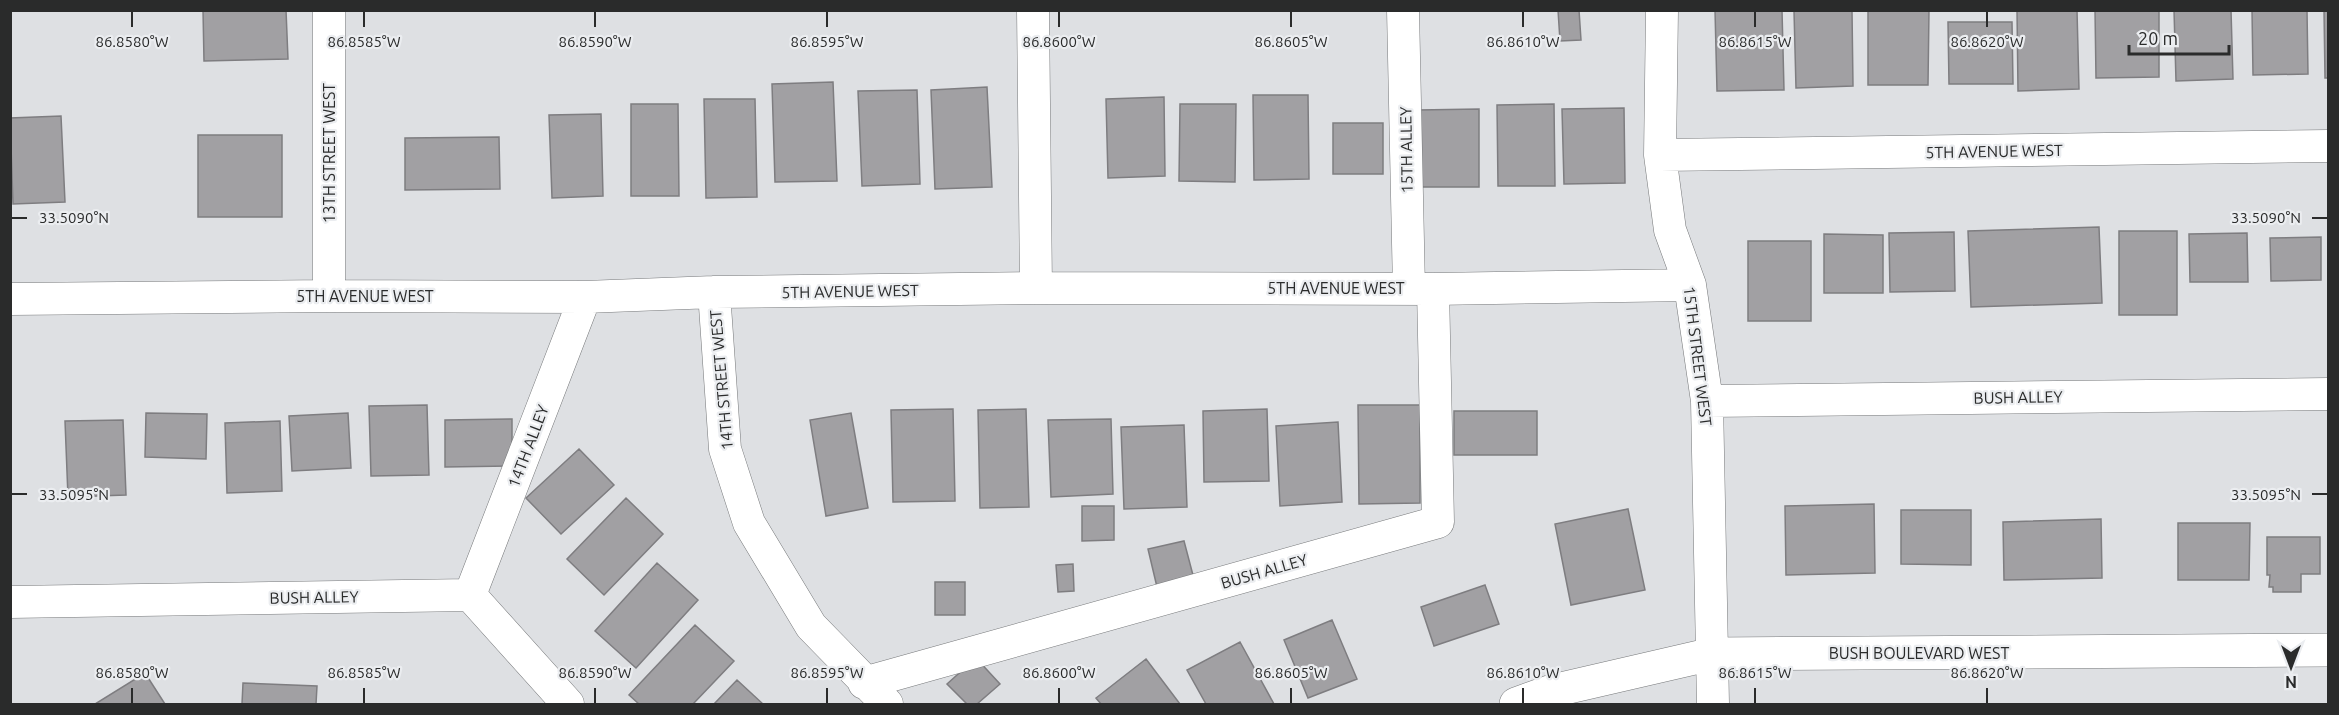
<svg xmlns="http://www.w3.org/2000/svg" width="2339" height="715" font-family="Ubuntu,sans-serif">
<style>
.building{fill:#a1a0a3;stroke:#7e7d80;stroke-width:1.5}
.lines{fill:none;stroke-linecap:round;stroke-linejoin:round}
.minor-casing{stroke:#77797b;stroke-width:33}
.major-casing{stroke:#77797b;stroke-width:34}
.minor{stroke:#fff;stroke-width:32}
.major{stroke:#fff;stroke-width:33}
.ticks{fill:none;stroke:#2a2b2b;stroke-width:2}
.labels{text-anchor:middle;stroke-width:4.5;stroke-linejoin:round;paint-order:stroke}
.street-label{font-size:16px;fill:#2a2b2b;stroke:#ebedf0}
.ticks-label{font-size:15px;text-anchor:middle;fill:#2a2b2b;stroke:#ebedf0;stroke-width:4.5;stroke-linejoin:round;paint-order:stroke}
</style>
<rect width="100%" height="100%" fill="#dee0e3"/>
<!-- building -->
<path class="building" d="M 203,10 L 286,10 L 288,59 L 204,61 Z
M 1558,10 L 1579,10 L 1581,40 L 1560,41 Z
M 1715,10 L 1782,10 L 1784,90 L 1717,91 Z
M 1852,10 L 1853,86 L 1796,88 L 1794,11 Z
M 1868,10 L 1929,10 L 1928,85 L 1868,85 Z
M 2017,10 L 2077,10 L 2079,89 L 2018,91 Z
M 2095,10 L 2159,10 L 2159,77 L 2096,78 Z
M 2174,10 L 2231,10 L 2233,79 L 2176,81 Z
M 2252,10 L 2307,10 L 2308,74 L 2253,75 Z
M 2324,10 L 2328,10 L 2328,78 L 2325,78 Z
M 1948,22 L 2012,22 L 2013,84 L 1949,84 Z
M 833,82 L 837,181 L 775,182 L 772,84 Z
M 987,87 L 992,187 L 935,189 L 931,90 Z
M 917,90 L 920,184 L 862,186 L 858,91 Z
M 1253,95 L 1308,95 L 1309,179 L 1254,180 Z
M 1164,97 L 1165,176 L 1108,178 L 1106,99 Z
M 704,99 L 755,99 L 757,197 L 706,198 Z
M 631,104 L 678,104 L 679,196 L 631,196 Z
M 1180,104 L 1236,104 L 1235,182 L 1179,181 Z
M 1554,104 L 1555,186 L 1498,186 L 1497,105 Z
M 1624,108 L 1625,183 L 1564,184 L 1562,109 Z
M 1479,109 L 1479,187 L 1418,187 L 1418,110 Z
M 601,114 L 603,196 L 552,198 L 549,115 Z
M 61,116 L 65,202 L 13,204 L 10,118 Z
M 1333,123 L 1383,123 L 1383,174 L 1333,174 Z
M 198,135 L 282,135 L 282,217 L 198,217 Z
M 499,137 L 500,189 L 405,190 L 405,138 Z
M 2099,227 L 2102,303 L 1971,307 L 1968,231 Z
M 2119,231 L 2177,231 L 2177,315 L 2119,315 Z
M 1954,232 L 1955,291 L 1890,292 L 1889,233 Z
M 2247,233 L 2248,282 L 2190,282 L 2189,234 Z
M 1824,234 L 1883,235 L 1883,293 L 1824,293 Z
M 2321,237 L 2321,280 L 2271,281 L 2270,238 Z
M 1748,241 L 1811,241 L 1811,321 L 1748,321 Z
M 427,405 L 429,475 L 371,476 L 369,406 Z
M 1358,405 L 1420,405 L 1420,503 L 1359,504 Z
M 953,409 L 955,501 L 893,502 L 891,410 Z
M 1026,409 L 1029,507 L 980,508 L 978,410 Z
M 1267,409 L 1269,481 L 1204,482 L 1203,411 Z
M 1454,411 L 1537,411 L 1537,455 L 1454,455 Z
M 146,413 L 207,414 L 206,459 L 145,457 Z
M 348,413 L 351,468 L 292,471 L 289,416 Z
M 851,413 L 868,508 L 826,516 L 810,420 Z
M 512,419 L 512,466 L 445,467 L 445,420 Z
M 1111,419 L 1113,494 L 1051,497 L 1048,420 Z
M 123,420 L 126,495 L 68,497 L 65,421 Z
M 280,421 L 282,491 L 227,493 L 225,423 Z
M 1338,422 L 1342,502 L 1280,506 L 1276,426 Z
M 1184,425 L 1187,507 L 1124,509 L 1121,427 Z
M 579,449 L 614,485 L 561,534 L 526,498 Z
M 626,498 L 663,534 L 604,595 L 567,559 Z
M 1874,504 L 1875,573 L 1786,575 L 1785,506 Z
M 1082,506 L 1114,506 L 1114,540 L 1082,541 Z
M 1628,509 L 1645,590 L 1571,605 L 1555,524 Z
M 1901,510 L 1971,510 L 1971,565 L 1901,564 Z
M 2101,519 L 2102,578 L 2004,580 L 2003,522 Z
M 2178,523 L 2250,523 L 2249,580 L 2178,580 Z
M 2267,537 L 2320,537 L 2320,574 L 2301,574 L 2301,592 L 2273,592 L 2273,587 L 2269,587 L 2270,575 L 2267,575 Z
M 1184,541 L 1194,579 L 1157,587 L 1148,549 Z
M 657,563 L 698,600 L 636,668 L 595,631 Z
M 1073,564 L 1074,591 L 1058,592 L 1056,565 Z
M 935,582 L 965,582 L 965,615 L 935,615 Z
M 1485,585 L 1499,624 L 1434,646 L 1421,607 Z
M 1332,620 L 1357,679 L 1308,698 L 1284,640 Z
M 695,625 L 734,661 L 693,704 L 639,704 L 629,695 Z
M 1240,642 L 1274,704 L 1206,704 L 1187,670 Z
M 976,658 L 1000,684 L 977,704 L 967,704 L 947,684 Z
M 1146,659 L 1180,704 L 1101,704 L 1096,698 Z
M 145,673 L 165,704 L 95,704 Z
M 737,680 L 763,704 L 714,704 Z
M 243,683 L 317,686 L 316,704 L 242,704 Z"/>
<g class="lines">
<!-- minor casing -->
<g class="minor-casing">
<path id="minor" d="M 329,10 L 329,296
M 1033,10 L 1036,288
M 1403,10 L 1409,289
M 1662,10 L 1660,155 L 1670,230 L 1690,285 L 1707,401 L 1713,704
M 1660,155 L 2328,146
M 714,292 L 725,449 L 749,523 L 811,626 L 887,704
M 10,299 L 329,296 L 585,297 L 714,292 L 1036,288 L 1433,289 L 1690,285
M 1707,401 L 2328,394
M 470,595 L 585,297
M 10,602 L 470,595 L 568,704
M 864,683 L 1438,522 L 1433,289"/>
</g>
<!-- major casing -->
<g class="major-casing">
<path id="major" d="M 1516,704 L 1552,691 L 1712,654 L 2328,650"/>
</g>
<!-- minor -->
<use href="#minor" class="minor"/>
<!-- major -->
<use href="#major" class="major"/>
</g>
<!-- ticks -->
<path class="ticks" d="M 132,12 L 132,27M 364,12 L 364,27M 595,12 L 595,27M 827,12 L 827,27M 1059,12 L 1059,27M 1291,12 L 1291,27M 1523,12 L 1523,27M 1755,12 L 1755,27M 1987,12 L 1987,27M 12,218 L 27,218M 2312,218 L 2327,218M 12,494 L 27,494M 2312,494 L 2327,494M 132,688 L 132,703M 364,688 L 364,703M 595,688 L 595,703M 827,688 L 827,703M 1059,688 L 1059,703M 1291,688 L 1291,703M 1523,688 L 1523,703M 1755,688 L 1755,703M 1987,688 L 1987,703"/>
<g class="labels">
<!-- street labels -->
<g class="street-label">
<text transform="translate(1406 150) rotate(-91)" y="6">15TH ALLEY</text>
<text transform="translate(1994 151) rotate(-1)" y="6">5TH AVENUE WEST</text>
<text transform="translate(329 153) rotate(-90)" y="6">13TH STREET WEST</text>
<text x="1336" y="294">5TH AVENUE WEST</text>
<text transform="translate(850 291) rotate(-1)" y="6">5TH AVENUE WEST</text>
<text x="365" y="302">5TH AVENUE WEST</text>
<text transform="translate(1698 356) rotate(83)" y="6">15TH STREET WEST</text>
<text transform="translate(721 380) rotate(-95)" y="6">14TH STREET WEST</text>
<text transform="translate(2018 397) rotate(-1)" y="6">BUSH ALLEY</text>
<text transform="translate(528 446) rotate(-69)" y="6">14TH ALLEY</text>
<text transform="translate(1264 571) rotate(-16)" y="6">BUSH ALLEY</text>
<text transform="translate(314 597) rotate(-1)" y="6">BUSH ALLEY</text>
<text x="1919" y="659">BUSH BOULEVARD WEST</text>
</g>
</g>
<g class="ticks-label">
<text x="132" y="47">86.8580°W</text>
<text x="364" y="47">86.8585°W</text>
<text x="595" y="47">86.8590°W</text>
<text x="827" y="47">86.8595°W</text>
<text x="1059" y="47">86.8600°W</text>
<text x="1291" y="47">86.8605°W</text>
<text x="1523" y="47">86.8610°W</text>
<text x="1755" y="47">86.8615°W</text>
<text x="1987" y="47">86.8620°W</text>
<text x="2266" y="223">33.5090°N</text>
<text x="74" y="223">33.5090°N</text>
<text x="2266" y="500">33.5095°N</text>
<text x="74" y="500">33.5095°N</text>
<text x="132" y="678">86.8580°W</text>
<text x="364" y="678">86.8585°W</text>
<text x="595" y="678">86.8590°W</text>
<text x="827" y="678">86.8595°W</text>
<text x="1059" y="678">86.8600°W</text>
<text x="1291" y="678">86.8605°W</text>
<text x="1523" y="678">86.8610°W</text>
<text x="1755" y="678">86.8615°W</text>
<text x="1987" y="678">86.8620°W</text>
</g>
<!-- border -->
<rect width="2339" height="715" fill="none" stroke="#2a2b2b" stroke-width="24"/>
<!-- north arrow -->
<g transform="translate(2291 667) rotate(180)" stroke="#ebedf0" stroke-width="4.5" paint-order="stroke">
<path d="M0-4.5L10 22L0 15L-10 22Z" fill="#2a2b2b"/>
<text y="-9" font-size="16" font-weight="bold" text-anchor="middle" fill="#2a2b2b">N</text>
</g>
<!-- scale -->
<path d="M2129 45v9h100v-9" fill="none" stroke="#2a2b2b" stroke-width="3"/>
<text x="2138" y="45" font-size="18" fill="#2a2b2b" stroke="#ebedf0" stroke-width="4.5" paint-order="stroke">20 m</text>
</svg>
